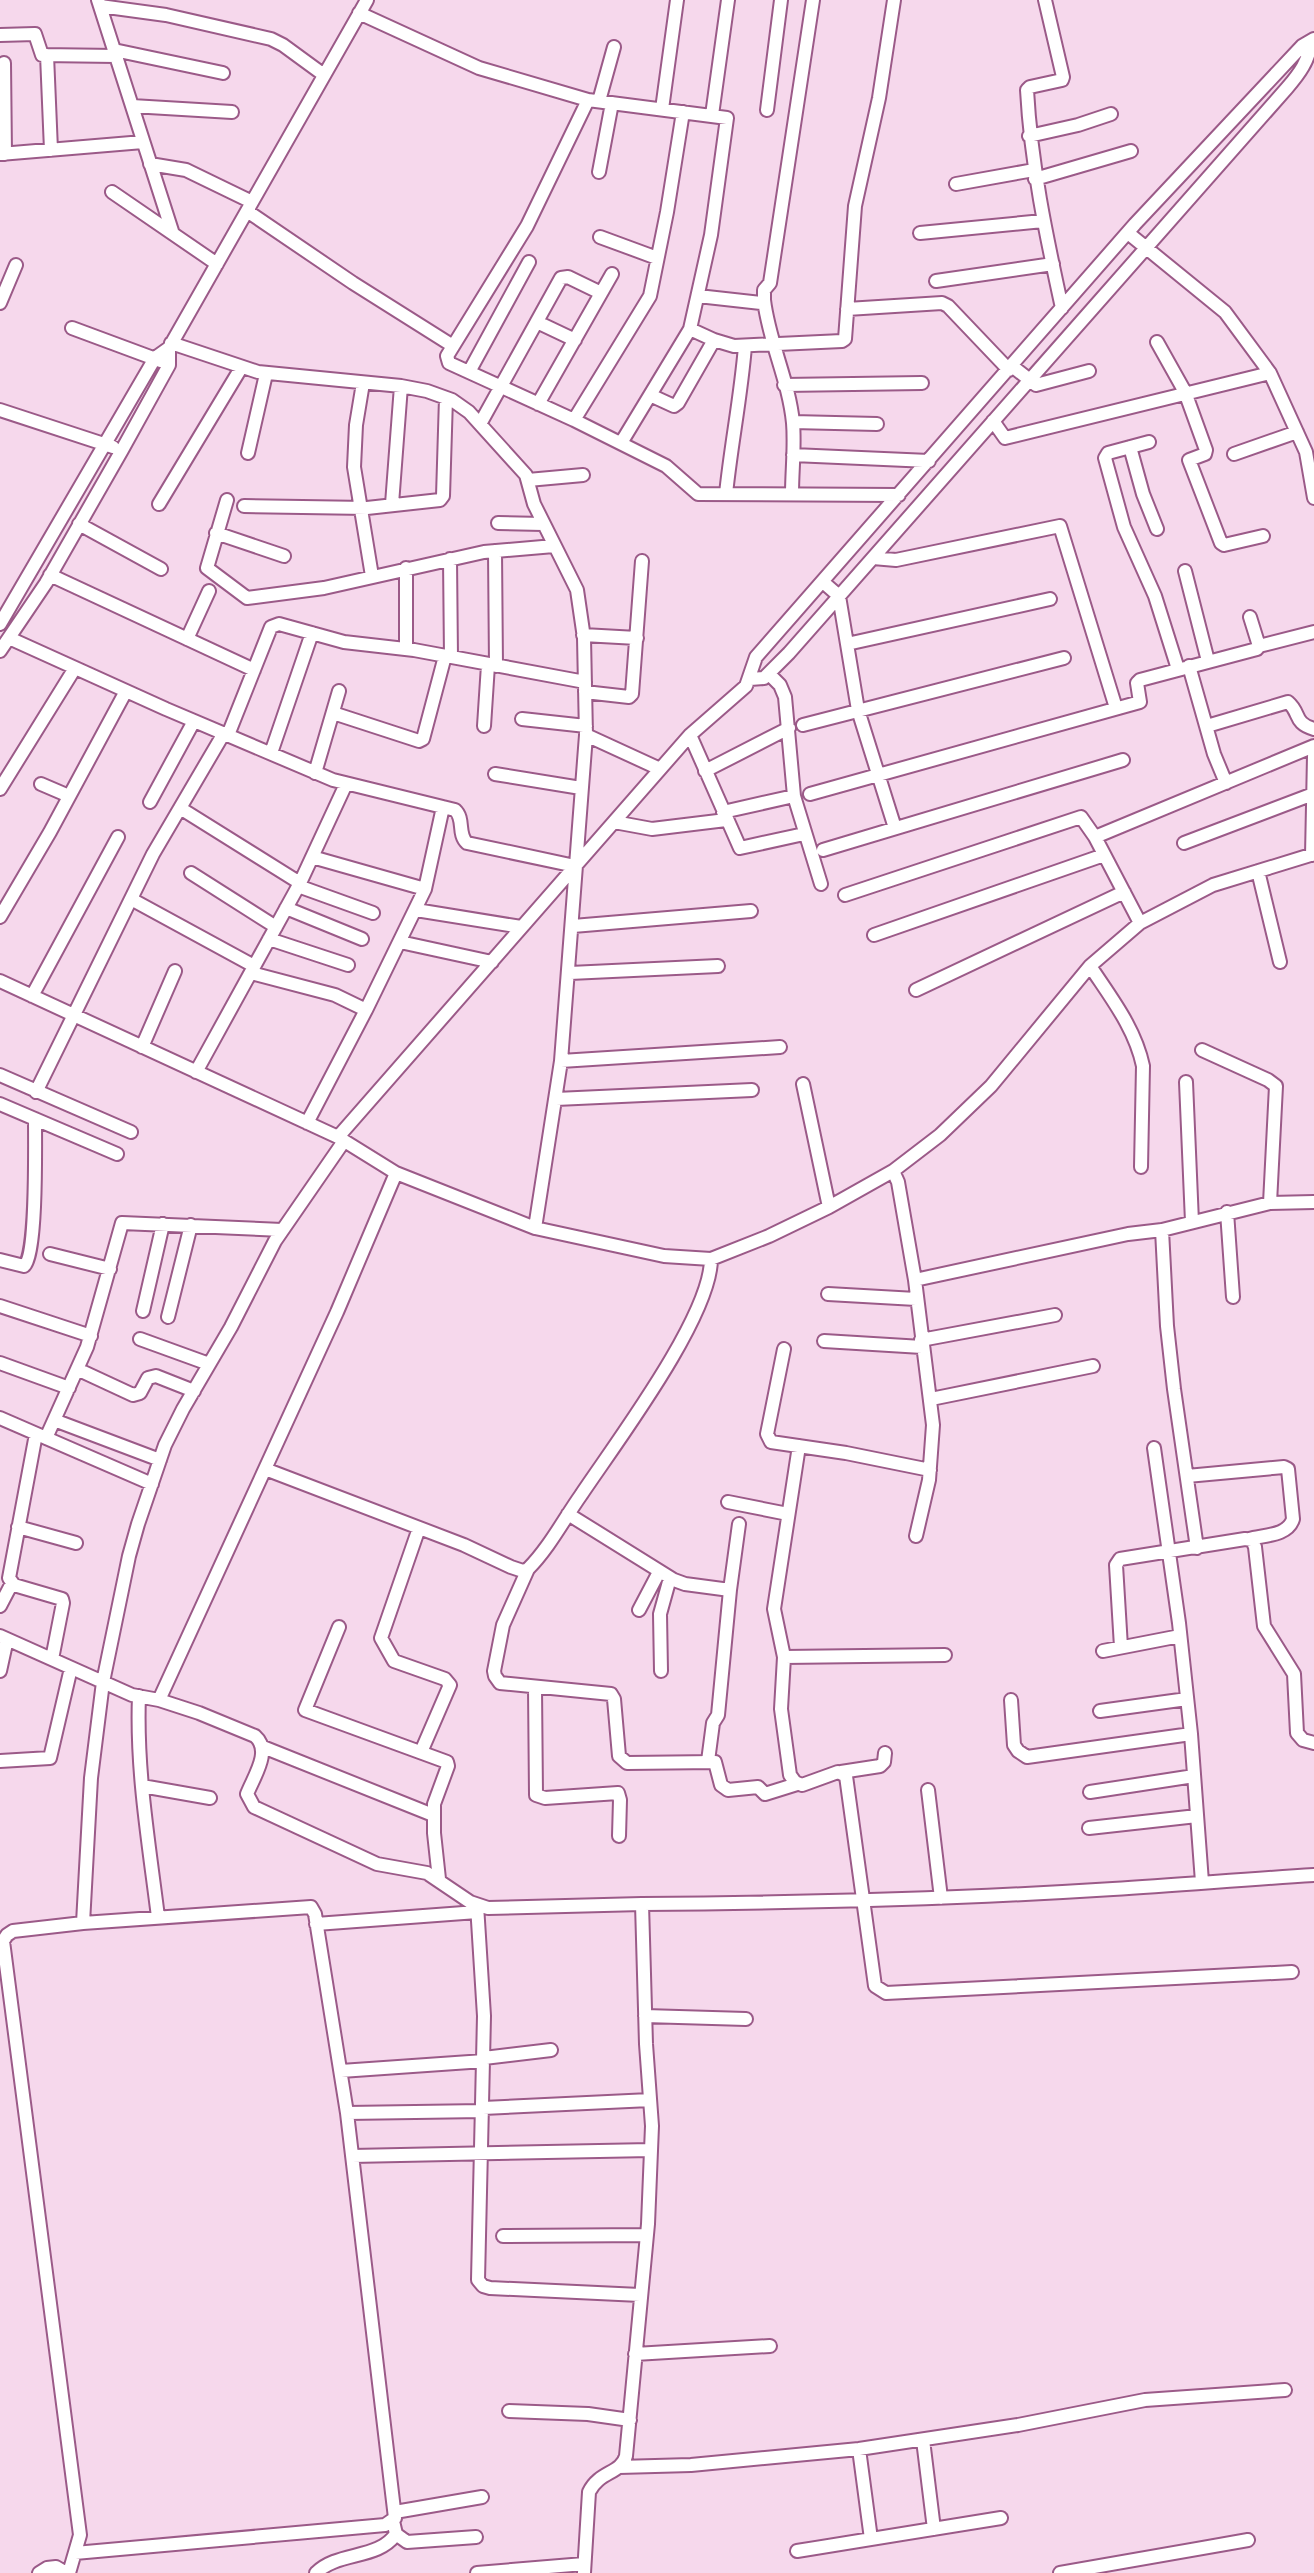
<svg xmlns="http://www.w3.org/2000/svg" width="1314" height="2573" font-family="Rubik,sans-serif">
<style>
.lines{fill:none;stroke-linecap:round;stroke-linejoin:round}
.minor-casing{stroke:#9b5a88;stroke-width:16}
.minor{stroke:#fff;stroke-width:12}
</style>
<rect width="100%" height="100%" fill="#f6d8ec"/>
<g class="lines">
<!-- minor casing -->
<g class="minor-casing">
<path id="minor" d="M 98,0 L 173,234
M 1045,0 L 1063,77 L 1062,80 L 1030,87 L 1027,90 C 1031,164 1046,235 1062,308
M 100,6 L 166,15 L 271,39 L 283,45 L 324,75
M 359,13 L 479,68 L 588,100 L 727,118 L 711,235 L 690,329 L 621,443
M 0,35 L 35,34 L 42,55 L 116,56
M 114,50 L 223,73
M 47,55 L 51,150
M 4,63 L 5,154
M 588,100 L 527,226 L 447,356 L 449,363 L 574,420 L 666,466 L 698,494 L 899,495
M 599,101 L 614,47
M 132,106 L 232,112
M 662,109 L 677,0
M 767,110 L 781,0
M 712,115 L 728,0
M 1029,136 L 1078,125 L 1111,114
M 0,154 L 143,142
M 150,164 L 186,170 L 252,202
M 599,172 L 612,103
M 1035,179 L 1131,151
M 956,184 L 1034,170
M 112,192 L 217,264
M 247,211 L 353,283 L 453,346
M 920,233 L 1043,221
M 1128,233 L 1225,312 L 1270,373 L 1306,452 L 1314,498
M 600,237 L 657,258
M 936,281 L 1053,264
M 698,296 L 761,303 L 764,300 L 764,290 L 770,283 L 813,0
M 764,300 C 769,342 789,381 793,423 C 795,446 792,471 792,494
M 0,303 L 16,265
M 847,309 L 942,303 L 948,306 L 1009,370
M 537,322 L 575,340
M 72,328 L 161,361
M 690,329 L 714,340 L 734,346 L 842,341 L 845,339 L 855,206 L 879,98 L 894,0
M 1157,342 L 1185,392 L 1206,450 L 1205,454 L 1189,460 L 1221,543 L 1224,545 L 1263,536
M 171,343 L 258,372 L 401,386 L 427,391 L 452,400 L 469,412 L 526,475 L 534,504 L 577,590 L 584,638 L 586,735 L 561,1061 L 535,1228
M 1012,366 L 1036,385 L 1089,371
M 469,372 L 529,262
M 363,383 L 356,425 L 354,467 L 372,576
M 784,385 L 922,383
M 650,395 L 674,406 L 678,403 L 714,340
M 538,404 L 612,274
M 0,410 L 113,447
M 574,420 L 650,296 L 667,212 L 683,112
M 993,421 L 1005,438 L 1270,373
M 793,422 L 877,424
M 480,424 L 561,278 L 568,277 L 601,293
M 1149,442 L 1108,453 L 1105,458 L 1124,527 L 1155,596 L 1178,669
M 1130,447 L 1143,494 L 1157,529
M 248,453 L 266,374
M 1234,454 L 1297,432
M 793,455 L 929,461
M 528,480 L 583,475
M 726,494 C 731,445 741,396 745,346
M 227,500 L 207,568 L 247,598 L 324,588 L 484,552 L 554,546
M 159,504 L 241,368
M 392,504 L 401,386
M 244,506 L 367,508 L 440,500 L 443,496 L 446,398
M 498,523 L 543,524
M 79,524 L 161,569
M 216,533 L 284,556
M 495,551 L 496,666
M 873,558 L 896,560 L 1060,526 L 1116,708
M 450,559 L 451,657
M 406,568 L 406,649
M 1185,571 L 1208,661
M 50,575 L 254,670
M 823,582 L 839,596 L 858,710 L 895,828
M 0,624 L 155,358 L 169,348 L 367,0
M 583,635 L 637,638
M 9,638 L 166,709 L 333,780 L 455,810 C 465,819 457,834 467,843 L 575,866
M 187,639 L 209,591
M 847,644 L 1050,599
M 1259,646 L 1314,632
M 0,651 L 46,583 L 122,450 L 169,365 L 169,348
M 1189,666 L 1214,754 L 1226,783
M 769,674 L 780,685 L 785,697 L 794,796 L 821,884
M 750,679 L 764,678 L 789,653 L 1287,88 C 1299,74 1309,61 1311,42
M 585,692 L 629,697 L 632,694 L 642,561
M 333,713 L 419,741 L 423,739 L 445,656
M 522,719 L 586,726
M 803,725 L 1064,658
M 484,726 L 488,665
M 1207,726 L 1288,702 C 1301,713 1293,723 1314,729
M 228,735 L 271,627 L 279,624 L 344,642 L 414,650 L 585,682
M 586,735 L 660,769
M 690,735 L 740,848 L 804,834
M 271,753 L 312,633
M 705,771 L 789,728
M 315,773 L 339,691
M 495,774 L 581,788
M 41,784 L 69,796
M 0,789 L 75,668
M 810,794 L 1140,702 L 1137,683 L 1140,680 L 1257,649 L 1259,646 L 1250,617
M 150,802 L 194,721
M 180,808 L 300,883
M 723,812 L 794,796
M 614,822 L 652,829 L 726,820
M 1095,837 L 1314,746
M 1184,843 L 1313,794
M 823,850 L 1123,760
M 1312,855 L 1314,756
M 312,857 L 425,889
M 1258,871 L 1280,962
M 191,873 L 276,927
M 298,886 L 373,913
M 845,895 L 1081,817 L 1095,837 L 1140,923
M 131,899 L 254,966
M 286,908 L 362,939
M 416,910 L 521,927
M 0,917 L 50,832 L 126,691
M 573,926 L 751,911
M 874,935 L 1104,855
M 269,939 L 348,965
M 400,942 L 492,962
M 1090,966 C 1111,998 1135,1028 1143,1066 L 1141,1167
M 251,973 L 335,995 L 366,1010
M 570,973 L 718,966
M 0,981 L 338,1137 L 396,1173 L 535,1228 L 664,1256 L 711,1259 L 769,1236 L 829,1207 L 893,1171 L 940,1135 L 991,1086 L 1090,966 L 1140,923 L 1213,885 L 1314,854
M 916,990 L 1124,892
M 32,996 L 118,837
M 142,1047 L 175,971
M 1202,1050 L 1268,1080 L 1276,1086 L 1270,1203
M 561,1061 L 780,1047
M 196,1072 L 300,883 L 346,784
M 0,1075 L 131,1132
M 1186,1082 L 1192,1222
M 803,1084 L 829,1207
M 36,1092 L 153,854 L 224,733
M 556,1099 L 752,1090
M 0,1104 L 117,1154
M 307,1123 L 366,1010 L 425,889 L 443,807
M 338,1137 L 690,735 L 746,686 L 756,657 L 1135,224 L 1302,46 L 1314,39
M 893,1171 L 898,1182 L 915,1280 L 933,1425 L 929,1480 L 916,1536
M 1227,1212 L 1233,1297
M 1162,1230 L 1167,1326 L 1174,1389 L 1197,1548
M 50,1254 L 110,1269
M 0,1260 L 24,1266 C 37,1256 35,1142 35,1119
M 915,1280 L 1128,1234 L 1162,1230 L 1270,1203 L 1314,1202
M 828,1294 L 916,1299
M 0,1306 L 91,1336
M 143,1311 L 163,1224
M 168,1317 L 191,1225
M 140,1339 L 209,1364
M 921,1340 L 1055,1315
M 824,1341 L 922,1347
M 784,1349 L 767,1434 L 771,1442 L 846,1453 L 930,1470
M 0,1363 L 69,1388
M 77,1369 L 133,1395 L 140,1393 L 148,1378 L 156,1376 L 194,1391
M 931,1399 L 1093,1366
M 0,1418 L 152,1484
M 54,1420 L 160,1460
M 36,1434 L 9,1578 L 14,1585 L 62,1599 L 63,1603 L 52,1659
M 46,1438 L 87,1347 L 122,1223 L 282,1230
M 799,1446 L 774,1609 L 784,1657 L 781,1709 L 790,1775 L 795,1782 L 802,1785 L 838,1772 L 846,1776 L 875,1986 L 886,1993 L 1292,1972
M 1154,1448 L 1179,1623 L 1191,1734 L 1202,1882
M 265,1469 L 464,1545 L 511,1567 L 523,1571 L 528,1569 C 549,1548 564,1519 581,1495 C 615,1444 711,1317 711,1259
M 1187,1476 L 1284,1467 L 1288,1469 L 1293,1519 C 1288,1536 1264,1535 1249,1539
M 728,1502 L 788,1514
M 568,1514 L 674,1580 L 685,1584 L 730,1590
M 18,1527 L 76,1543
M 419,1528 L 381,1638 L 394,1661 L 445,1679 L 450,1685 L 421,1752
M 528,1569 L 503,1625 L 494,1671 L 495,1676 L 500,1683 L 611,1694 L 614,1699 L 619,1756 L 627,1763 L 715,1762 L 721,1785 L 728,1790 L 758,1787 L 765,1794 L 797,1784
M 0,1606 L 12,1583
M 639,1610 L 659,1572
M 339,1627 L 305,1710 L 447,1762 L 448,1766 L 434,1804 L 434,1833 L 439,1879
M 0,1636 L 132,1695 L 159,1700 L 337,1312 L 396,1173
M 1121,1647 L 1116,1565 L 1120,1559 L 1245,1539 L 1252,1540 L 1255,1547 L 1264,1626 L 1294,1674 L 1297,1733 L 1303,1740 L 1314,1743
M 1103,1651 L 1180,1636
M 784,1657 L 945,1655
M 0,1671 L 7,1639
M 661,1671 L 660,1614 L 670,1578
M 535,1688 L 536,1795 L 545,1798 L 618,1793 L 620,1800 L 619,1836
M 139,1696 C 136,1770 149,1844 158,1917
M 159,1700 L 199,1713 L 255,1736 C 272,1751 254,1776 247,1794 L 254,1807 L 377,1864 L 427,1873 L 470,1902 L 488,1908 L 642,1904 L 646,2044 L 652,2126 L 648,2224 L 626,2456 C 621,2474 599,2471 589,2492 L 584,2573
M 1011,1700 L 1014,1745 L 1018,1751 L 1027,1757 L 1191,1734
M 1100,1711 L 1187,1699
M 263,1747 L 433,1815
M 0,1761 L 50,1758 L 71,1668
M 708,1761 L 713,1723 L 718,1715 L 730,1590 L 739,1524
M 841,1772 L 880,1766 L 884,1762 L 885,1753
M 142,1786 L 210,1798
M 928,1790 L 941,1898
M 1090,1792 L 1194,1776
M 1089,1828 L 1197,1816
M 642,1904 C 799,1903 956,1899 1113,1889 C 1180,1885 1247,1879 1314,1875
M 477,1905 L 484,2016 L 478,2280 L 483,2286 L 490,2288 L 640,2295
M 83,1923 L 91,1778 L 103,1682 L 129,1556 L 138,1524 L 165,1445 L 183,1409 L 231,1327 L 275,1241 L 344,1141
M 316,1924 L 477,1912
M 645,2016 L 746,2019
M 484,2058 L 551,2050
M 341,2071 L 484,2061
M 483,2108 L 650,2100
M 347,2113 L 483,2111
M 352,2156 L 651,2150
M 503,2236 L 647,2235
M 635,2354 L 770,2346
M 509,2411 L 588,2414 L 630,2420
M 923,2440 L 934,2529
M 859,2449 L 871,2539
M 619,2467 L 691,2465 L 859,2449 L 1018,2425 L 1145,2400 L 1285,2390
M 395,2512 L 482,2497
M 393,2521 L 396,2534 L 407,2542 L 476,2537
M 797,2551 L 1001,2518
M 39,2573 L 47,2568 L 56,2567 L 66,2573
M 69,2573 L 80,2535 L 3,1941 L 7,1935 L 13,1931 L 83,1923 L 311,1907 L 315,1914 L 347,2113 L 395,2518 L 385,2525 L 75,2553
M 316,2573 C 338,2551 378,2560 396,2534
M 477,2573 L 584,2564
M 1060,2573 L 1248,2540"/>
</g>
<!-- minor -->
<use href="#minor" class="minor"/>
</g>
</svg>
